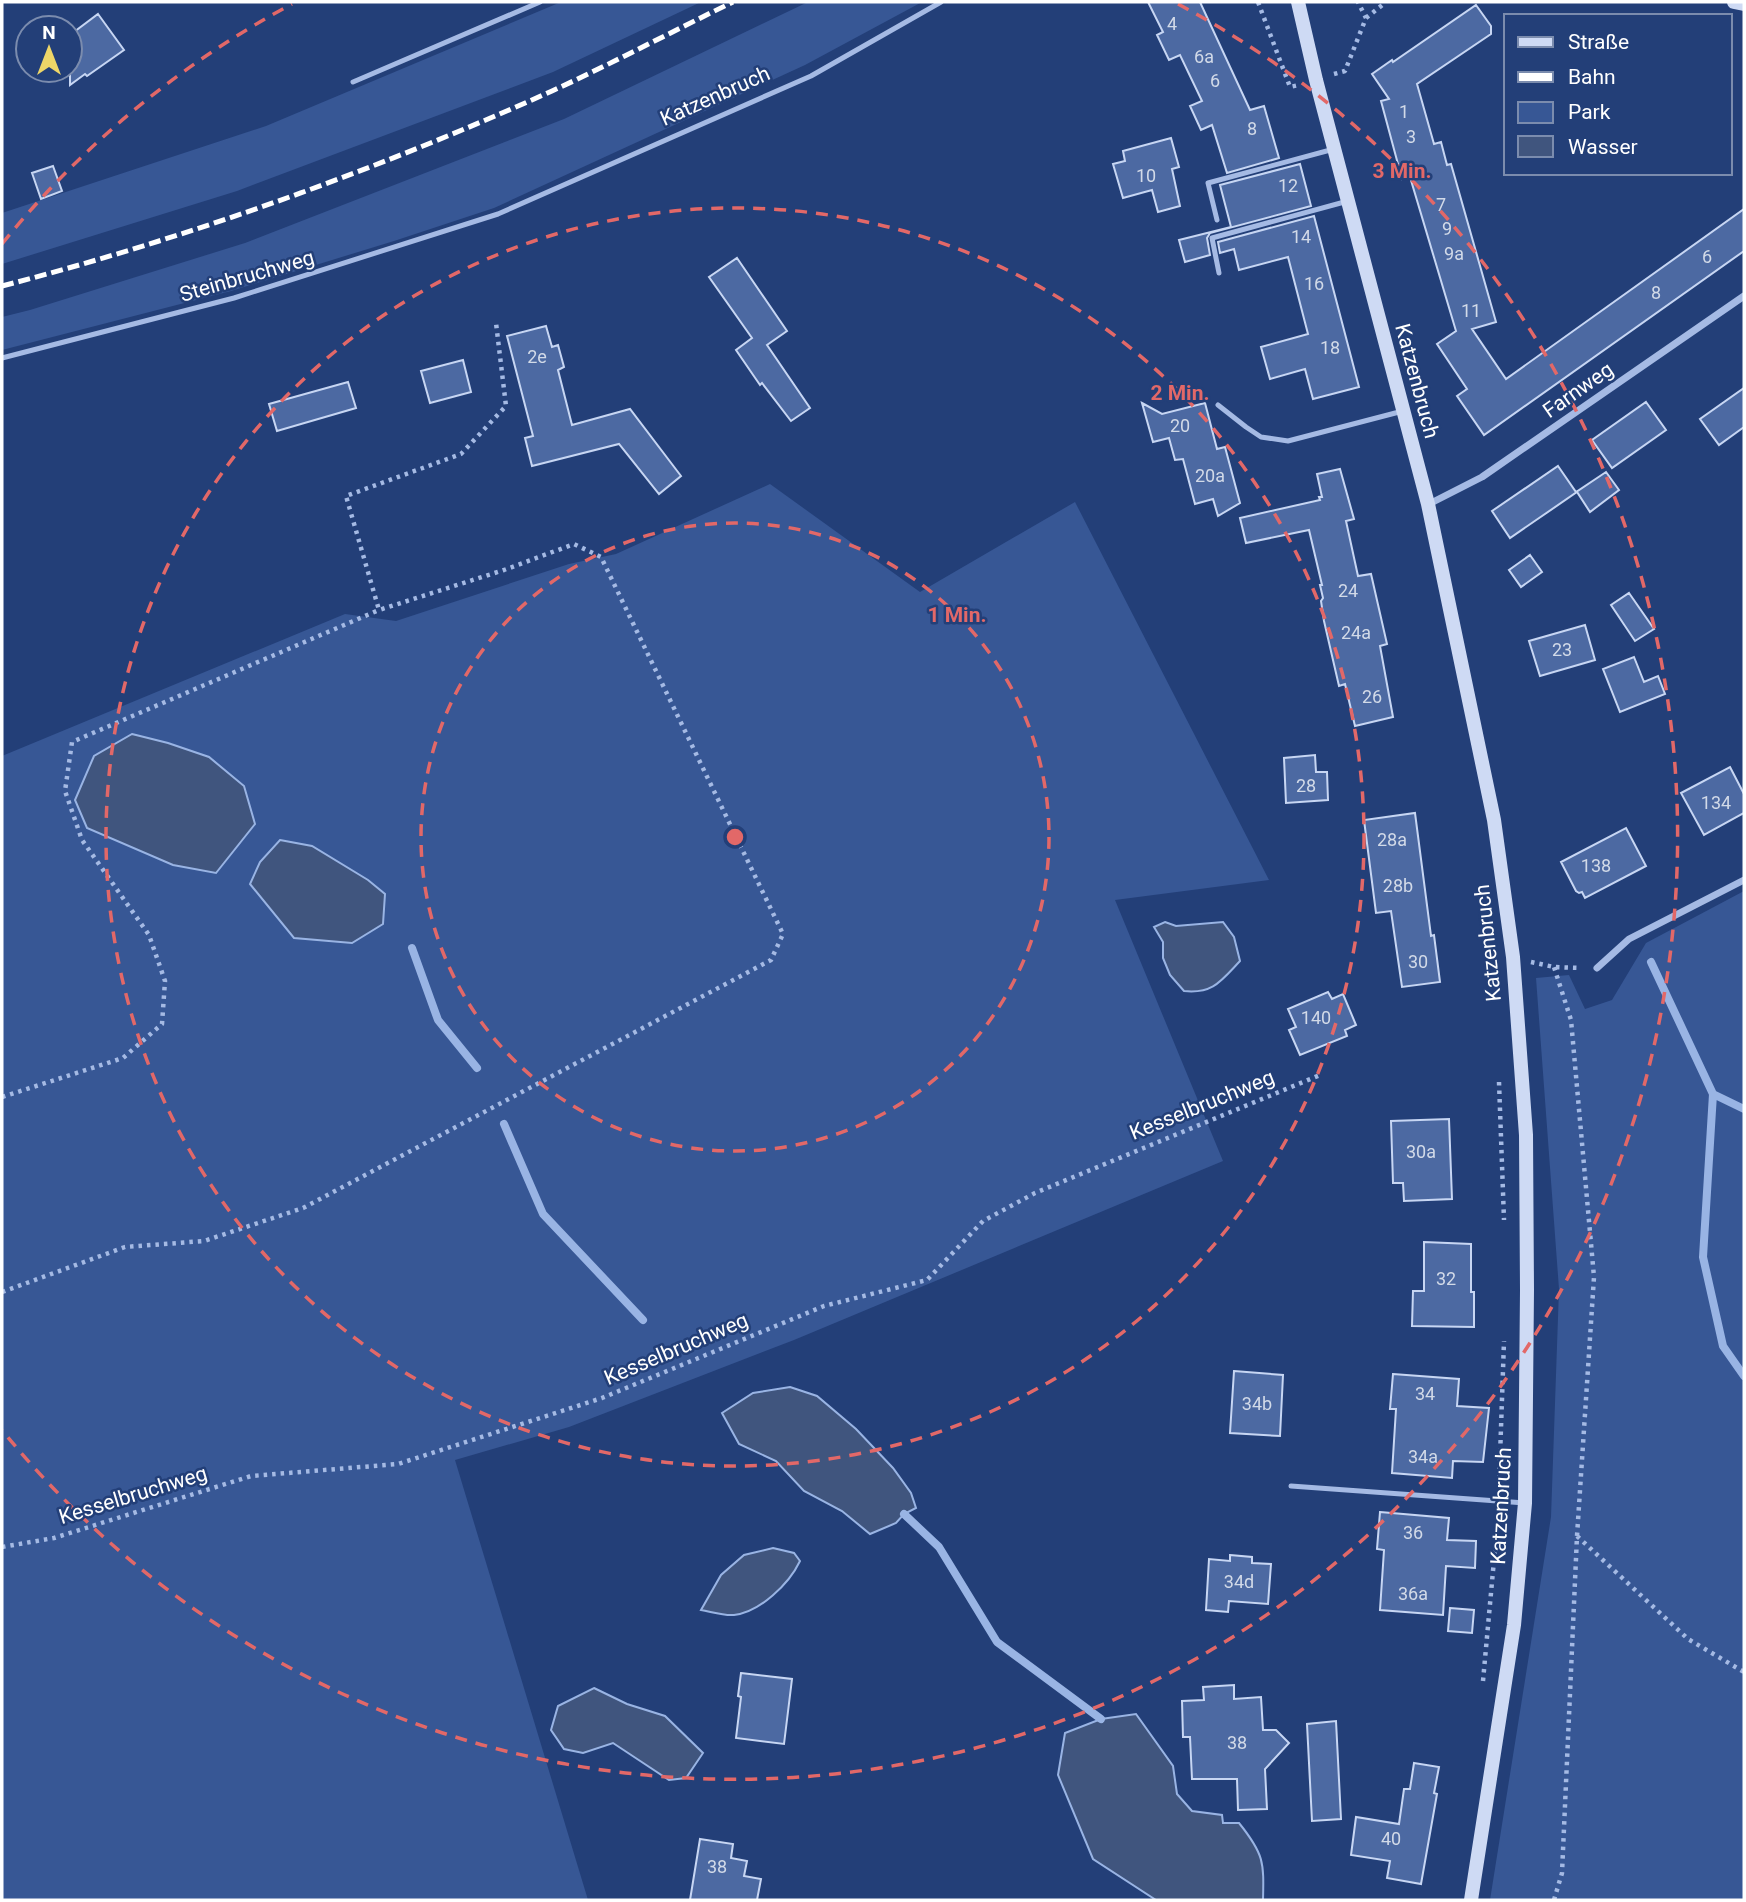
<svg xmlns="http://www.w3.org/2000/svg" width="1746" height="1902" font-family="Roboto,sans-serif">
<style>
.green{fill:#375795}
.water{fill:#40557e;stroke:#99b4e4;stroke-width:2}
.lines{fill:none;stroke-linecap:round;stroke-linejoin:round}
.stream{stroke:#99b4e4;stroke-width:8}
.building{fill:#4c69a2;stroke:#c7d6f3;stroke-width:2}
.path{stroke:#a5bae4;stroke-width:4.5;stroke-dasharray:3.5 5;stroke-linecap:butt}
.lane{stroke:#a5bae4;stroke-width:5}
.street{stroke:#a5bae4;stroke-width:7}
.secondary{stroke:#cedaf4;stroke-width:14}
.rail{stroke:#fff;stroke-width:5;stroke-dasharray:12 5;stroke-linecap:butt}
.ring{fill:none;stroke:#e26868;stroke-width:3.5;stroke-dasharray:12 9}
.labels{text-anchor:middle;stroke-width:5;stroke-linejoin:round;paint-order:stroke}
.number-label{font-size:18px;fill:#d2dae8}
.street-label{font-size:21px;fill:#fff;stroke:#233f78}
.centre{fill:#e26868;stroke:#233f78;stroke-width:3.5}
.ring-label{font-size:21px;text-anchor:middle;font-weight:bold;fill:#e26868;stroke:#233f78;stroke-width:5;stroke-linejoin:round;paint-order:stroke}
</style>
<rect width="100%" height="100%" fill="#233f78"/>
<!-- green -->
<path class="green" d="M 561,2 L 701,2 L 553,72 L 237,191 L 2,264 L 2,213 L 266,126 Z
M 808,2 L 922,2 L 805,65 L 494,208 L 394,241 L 231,291 L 2,350 L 2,317 L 30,310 L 245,243 L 564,119 Z
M 770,484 L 920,592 L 1075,502 L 1269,880 L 1115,900 L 1223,1161 L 794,1340 L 569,1427 L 455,1460 L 588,1900 L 2,1900 L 2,756 L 345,614 L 396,621 L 569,564 L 616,554 Z
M 1744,891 L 1744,1900 L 1490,1900 L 1551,1517 L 1559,1289 L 1536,978 L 1569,975 L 1585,1009 L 1612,1000 L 1646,943 Z"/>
<!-- water -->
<path class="water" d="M 132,734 L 168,743 L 209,757 L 244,786 L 255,824 L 216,873 L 173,865 L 87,828 L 75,800 L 94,756 Z
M 280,840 L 312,846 L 368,880 L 385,894 L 383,924 L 352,943 L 294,938 L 250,884 L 260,862 Z
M 1165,922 L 1176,926 L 1223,922 L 1234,937 L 1240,961 C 1221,981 1213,994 1184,991 L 1170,975 L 1163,958 L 1163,942 L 1154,927 Z
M 790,1387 L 817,1396 L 856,1429 L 893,1468 L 911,1493 L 916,1508 L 904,1514 L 896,1523 L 870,1534 L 842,1511 L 804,1491 L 776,1461 L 739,1444 L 722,1413 L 753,1393 Z
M 773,1548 L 794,1553 L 800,1561 C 789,1584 760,1612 734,1615 C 724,1616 712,1612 701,1610 L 721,1575 L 744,1555 Z
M 594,1688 L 627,1704 L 665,1716 L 703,1753 L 686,1778 L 669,1780 L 613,1743 L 583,1753 L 564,1749 L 551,1730 L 558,1706 Z
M 1136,1714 L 1173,1766 L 1177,1794 L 1192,1811 L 1222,1815 L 1223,1823 L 1239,1823 C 1264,1854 1264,1862 1263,1900 L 1156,1900 L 1093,1859 L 1058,1775 L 1065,1733 L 1101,1719 Z"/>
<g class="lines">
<!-- stream -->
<path class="stream" d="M 412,948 L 438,1020 L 477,1068
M 1651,962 L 1713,1094 L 1703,1257 L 1723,1346 L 1744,1376
M 1713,1094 L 1744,1109
M 504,1124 L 543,1214 L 643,1320
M 904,1514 L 939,1547 L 997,1642 L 1101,1719"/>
</g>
<!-- building -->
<path class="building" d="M 1148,2 L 1200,2 L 1250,110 L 1264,106 L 1279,158 L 1227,173 L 1212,125 L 1201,130 L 1190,106 L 1202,101 L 1180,55 L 1169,60 L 1157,35 L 1163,32 Z
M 1476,5 L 1491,26 L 1491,34 L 1417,84 L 1434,144 L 1441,142 L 1447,165 L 1451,164 L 1496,322 L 1472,329 L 1506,379 L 1744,209 L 1744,251 L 1484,435 L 1457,396 L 1467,389 L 1437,344 L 1456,331 L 1410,177 L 1402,179 L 1381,101 L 1389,99 L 1372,74 L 1392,60 L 1393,62 Z
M 98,14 L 124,50 L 87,76 L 85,74 L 70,85 L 70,35 Z
M 1171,138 L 1179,167 L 1172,169 L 1180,206 L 1158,212 L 1152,190 L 1123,198 L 1113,164 L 1125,161 L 1123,151 Z
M 1300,164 L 1311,206 L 1210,233 L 1207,238 L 1210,255 L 1185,262 L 1179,240 L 1231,227 L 1220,185 Z
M 53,166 L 62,191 L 41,199 L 32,173 Z
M 1314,216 L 1359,387 L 1313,399 L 1305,369 L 1270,379 L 1261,347 L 1308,334 L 1288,257 L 1239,270 L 1234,249 L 1220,253 L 1218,242 Z
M 737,258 L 787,331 L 767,345 L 810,408 L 791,421 L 762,383 L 760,385 L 736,350 L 752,338 L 709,277 Z
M 546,326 L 552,347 L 558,345 L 564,367 L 558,370 L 572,425 L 630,409 L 681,476 L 659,494 L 619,444 L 532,466 L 525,438 L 533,436 L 507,336 Z
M 463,360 L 471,392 L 430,403 L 421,371 Z
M 348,382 L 356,408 L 277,431 L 269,404 Z
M 1744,388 L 1744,427 L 1719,445 L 1700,419 Z
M 1646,402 L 1666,430 L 1612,468 L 1592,440 Z
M 1142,403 L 1162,414 L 1205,403 L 1217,449 L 1225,447 L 1240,503 L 1218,516 L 1213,499 L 1195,504 L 1183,459 L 1175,460 L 1169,438 L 1153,442 Z
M 1558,466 L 1576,492 L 1606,472 L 1619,490 L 1590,512 L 1577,492 L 1510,538 L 1492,511 Z
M 1340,469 L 1354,519 L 1346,521 L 1358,576 L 1371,574 L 1387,644 L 1380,646 L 1393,717 L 1355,726 L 1345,684 L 1339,686 L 1324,621 L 1321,601 L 1323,598 L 1320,585 L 1322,585 L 1309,530 L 1246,543 L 1240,518 L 1320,500 L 1319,497 L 1322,497 L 1317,474 Z
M 1530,555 L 1542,572 L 1521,587 L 1509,570 Z
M 1629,593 L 1654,629 L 1635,641 L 1611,605 Z
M 1585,625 L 1595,660 L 1540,676 L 1529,641 Z
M 1634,657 L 1644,682 L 1658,676 L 1665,694 L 1620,712 L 1603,669 Z
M 1315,755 L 1316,772 L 1327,772 L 1328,800 L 1286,803 L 1284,758 Z
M 1730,767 L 1744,794 L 1744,813 L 1704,835 L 1681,793 Z
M 1415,813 L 1431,936 L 1434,935 L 1440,982 L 1402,987 L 1391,911 L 1376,913 L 1364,820 Z
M 1626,828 L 1646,866 L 1585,898 L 1582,892 L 1579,893 L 1576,891 L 1561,862 Z
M 1328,992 L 1332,999 L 1343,994 L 1356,1025 L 1345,1030 L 1347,1036 L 1300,1055 L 1289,1030 L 1296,1027 L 1288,1009 Z
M 1449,1119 L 1452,1199 L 1404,1201 L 1403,1183 L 1393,1183 L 1391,1121 Z
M 1424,1242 L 1471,1244 L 1471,1292 L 1474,1292 L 1474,1327 L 1412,1326 L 1413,1291 L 1424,1291 Z
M 1234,1371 L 1283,1375 L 1280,1436 L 1230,1433 Z
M 1393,1374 L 1459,1379 L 1457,1406 L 1489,1408 L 1483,1462 L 1453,1461 L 1452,1478 L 1392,1473 L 1396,1409 L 1390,1409 Z
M 1380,1512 L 1449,1518 L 1447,1540 L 1476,1541 L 1475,1568 L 1446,1566 L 1443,1615 L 1380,1610 L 1384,1550 L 1377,1549 Z
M 1230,1555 L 1252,1557 L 1252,1563 L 1271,1564 L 1268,1604 L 1229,1601 L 1228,1612 L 1206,1610 L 1209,1559 L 1230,1561 Z
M 1450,1608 L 1474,1610 L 1472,1633 L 1448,1631 Z
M 741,1673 L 792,1679 L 784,1744 L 736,1738 L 741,1697 L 738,1696 Z
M 1234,1685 L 1234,1699 L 1261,1697 L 1263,1730 L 1276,1730 L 1289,1743 L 1265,1769 L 1267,1809 L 1238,1810 L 1237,1779 L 1192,1779 L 1190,1737 L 1183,1737 L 1182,1701 L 1204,1700 L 1203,1687 Z
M 1336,1721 L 1341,1819 L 1312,1821 L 1307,1724 Z
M 1414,1763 L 1439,1767 L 1434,1793 L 1437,1794 L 1421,1884 L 1387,1878 L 1390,1861 L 1351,1855 L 1356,1817 L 1399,1824 L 1404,1789 L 1410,1789 Z
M 700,1839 L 733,1844 L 731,1858 L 747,1861 L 744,1876 L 761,1879 L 757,1900 L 690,1900 Z"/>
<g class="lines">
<!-- path -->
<path class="path" d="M 1258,2 L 1290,87 L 1299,85
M 1366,18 L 1386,2
M 1334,74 L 1345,71 L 1366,18 L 1358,2
M 1531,962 L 1554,967 L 1581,968
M 1499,1082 L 1504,1220
M 2,1097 L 123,1058 L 162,1024 L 165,981 L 149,935 L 82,840 L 65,791 L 72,742 L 379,610
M 2,1292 L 125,1247 L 204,1241 L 303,1208 L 771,960 L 783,934 L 601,557 L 574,544 L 504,570 L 379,610 L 346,496 L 461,454 L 506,406 L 496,323
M 1499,1486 L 1504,1341
M 1577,1536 L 1688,1639 L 1744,1672
M 2,1547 L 54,1538 L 251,1476 L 398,1464 L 602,1398 L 824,1306 L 927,1280 L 983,1221 L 1035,1193 L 1320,1075
M 1483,1681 L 1498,1516
M 1554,1900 L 1562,1873 L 1577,1536 L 1594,1277 L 1571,1020 L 1554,967"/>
<!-- lane -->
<path class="lane" d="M 353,82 L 540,2
M 1217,220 L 1208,183 L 1334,149
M 1219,273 L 1212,238 L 1348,201
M 2,358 L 234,298 L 498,214 L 811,76 L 941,2
M 1218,405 L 1246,427 L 1261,437 L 1288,441 L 1403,411
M 1291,1486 L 1525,1503"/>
<!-- street -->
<path class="street" d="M 1429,504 L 1482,477 L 1744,296
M 1597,968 L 1629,939 L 1744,880"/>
<!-- secondary -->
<path class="secondary" d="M 1298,2 L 1316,80 L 1428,504 L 1494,820 L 1513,957 L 1526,1135 L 1527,1290 L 1525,1503 L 1514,1625 L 1471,1900
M 1734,2 L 1744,4"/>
<!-- rail -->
<path class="rail" d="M 2,286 C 188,238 376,170 552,91 C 613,63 673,31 733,2"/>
</g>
<!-- distance rings -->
<g class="ring">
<circle cx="735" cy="837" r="314"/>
<circle cx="735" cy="837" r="629"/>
<path d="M2 244A943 943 0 0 1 292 4M1178 4A943 943 0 1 1 2 1430"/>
</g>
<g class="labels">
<!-- number labels -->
<g class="number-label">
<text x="1172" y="30">4</text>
<text x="1204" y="63">6a</text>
<text x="1215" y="87">6</text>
<text x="1404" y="118">1</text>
<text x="1252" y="135">8</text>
<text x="1411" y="143">3</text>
<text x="1146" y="182">10</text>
<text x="1288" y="192">12</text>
<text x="1441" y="211">7</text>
<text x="1447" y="235">9</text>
<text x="1301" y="243">14</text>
<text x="1454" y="260">9a</text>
<text x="1707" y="263">6</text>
<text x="1314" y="290">16</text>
<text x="1656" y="299">8</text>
<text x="1471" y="317">11</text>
<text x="1330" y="354">18</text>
<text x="537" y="363">2e</text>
<text x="1180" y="432">20</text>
<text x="1210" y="482">20a</text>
<text x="1348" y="597">24</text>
<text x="1356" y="639">24a</text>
<text x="1562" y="656">23</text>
<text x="1372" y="703">26</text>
<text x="1306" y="792">28</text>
<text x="1716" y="809">134</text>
<text x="1392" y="846">28a</text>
<text x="1596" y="872">138</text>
<text x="1398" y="892">28b</text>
<text x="1418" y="968">30</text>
<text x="1316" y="1024">140</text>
<text x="1421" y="1158">30a</text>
<text x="1446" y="1285">32</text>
<text x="1425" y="1400">34</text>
<text x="1257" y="1410">34b</text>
<text x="1423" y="1463">34a</text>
<text x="1413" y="1539">36</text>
<text x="1239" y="1588">34d</text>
<text x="1413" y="1600">36a</text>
<text x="1237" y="1749">38</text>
<text x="1391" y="1845">40</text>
<text x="717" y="1873">38</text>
</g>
<!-- street labels -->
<g class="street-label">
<text transform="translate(715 96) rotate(-24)" y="7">Katzenbruch</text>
<text transform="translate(247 276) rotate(-16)" y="7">Steinbruchweg</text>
<text transform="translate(1417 381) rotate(75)" y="7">Katzenbruch</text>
<text transform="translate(1578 390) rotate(-35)" y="7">Farnweg</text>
<text transform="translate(1488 943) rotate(-96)" y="7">Katzenbruch</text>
<text transform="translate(1202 1105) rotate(-22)" y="7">Kesselbruchweg</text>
<text transform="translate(676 1349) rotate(-23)" y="7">Kesselbruchweg</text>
<text transform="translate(133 1495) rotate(-17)" y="7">Kesselbruchweg</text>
<text transform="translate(1501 1506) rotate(-87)" y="7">Katzenbruch</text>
</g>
</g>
<circle cx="735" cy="837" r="10" class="centre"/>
<g class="ring-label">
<text x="1402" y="178">3 Min.</text>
<text x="1180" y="400">2 Min.</text>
<text x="957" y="622">1 Min.</text>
</g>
<!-- border -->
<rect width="1746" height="1902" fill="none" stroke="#ffffff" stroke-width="7"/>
<!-- legend -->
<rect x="1504" y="14" width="228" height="161" fill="#233f78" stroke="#7b8cae" stroke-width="2"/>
<rect x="1518" y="37" width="35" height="10" fill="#cedaf4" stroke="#7b8cae" stroke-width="2"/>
<text x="1568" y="49" font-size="21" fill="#ffffff">Straße</text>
<rect x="1518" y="72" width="35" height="10" fill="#ffffff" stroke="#7b8cae" stroke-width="2"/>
<text x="1568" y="84" font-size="21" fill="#ffffff">Bahn</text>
<rect x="1518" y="102" width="35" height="21" fill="#375795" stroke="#7b8cae" stroke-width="2"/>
<text x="1568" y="119" font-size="21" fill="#ffffff">Park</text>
<rect x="1518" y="136" width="35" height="21" fill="#40557e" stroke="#7b8cae" stroke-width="2"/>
<text x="1568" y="154" font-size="21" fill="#ffffff">Wasser</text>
<!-- north arrow -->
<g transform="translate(49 49)"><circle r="33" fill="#233f78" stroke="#7b8cae" stroke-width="2"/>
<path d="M0-5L12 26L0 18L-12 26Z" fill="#eed668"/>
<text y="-10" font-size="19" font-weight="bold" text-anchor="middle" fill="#ffffff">N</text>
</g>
</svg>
